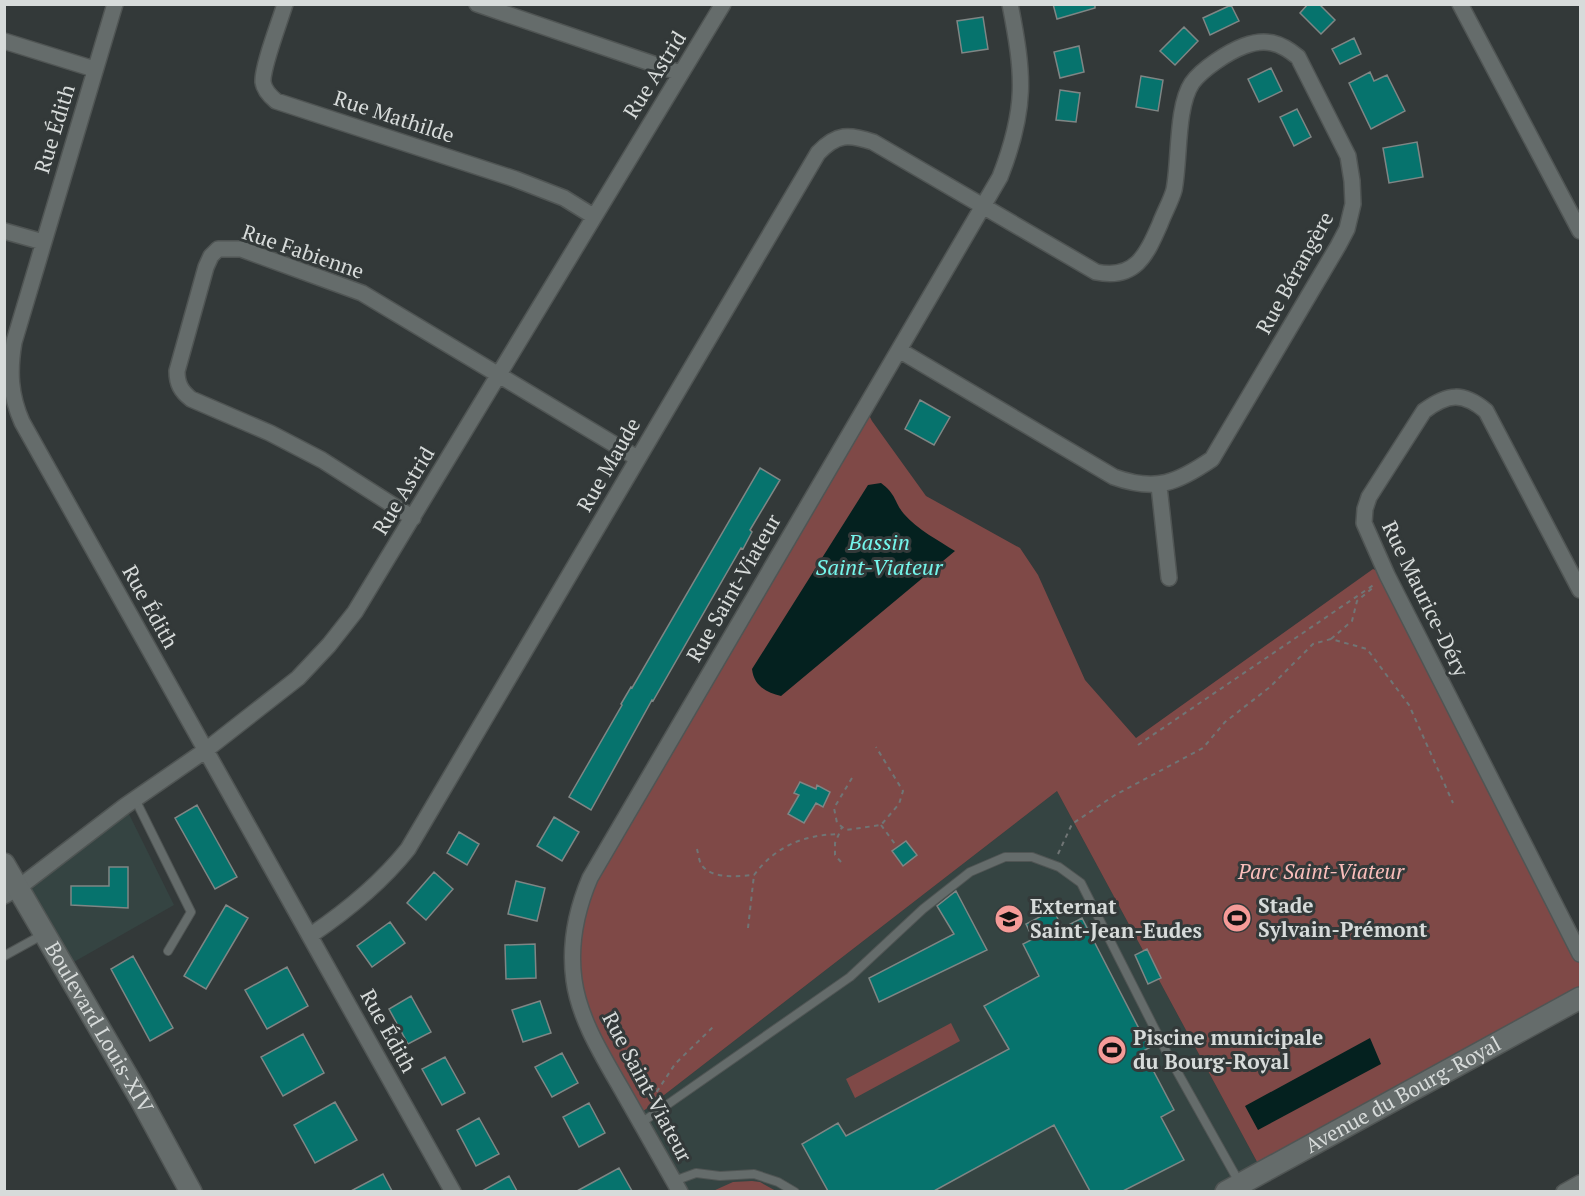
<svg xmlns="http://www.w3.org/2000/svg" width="1585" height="1196" font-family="'PT Serif',serif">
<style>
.built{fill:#354442}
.green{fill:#7f4947}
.water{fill:#04211f}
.building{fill:#06736d;stroke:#7f8685;stroke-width:1.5}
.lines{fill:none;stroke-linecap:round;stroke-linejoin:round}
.lane-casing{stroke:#505554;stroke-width:10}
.street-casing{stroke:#505554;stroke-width:18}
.secondary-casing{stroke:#505554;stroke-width:24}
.path{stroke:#707575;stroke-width:2;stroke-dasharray:4.5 4.5;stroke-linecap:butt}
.lane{stroke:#656c6b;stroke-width:8}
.street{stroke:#656c6b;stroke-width:15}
.secondary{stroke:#656c6b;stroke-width:21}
.labels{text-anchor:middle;stroke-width:6;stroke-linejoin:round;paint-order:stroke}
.street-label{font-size:21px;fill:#d7dbda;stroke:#333939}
.park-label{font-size:21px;font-style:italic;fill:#fabebb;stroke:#333939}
.poi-label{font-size:21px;font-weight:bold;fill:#d7dbda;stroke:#333939;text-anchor:start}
.water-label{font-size:22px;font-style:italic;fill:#74f5eb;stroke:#333939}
</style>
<rect width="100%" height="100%" fill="#333939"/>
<!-- built -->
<path class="built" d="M 1057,791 L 1262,1171 L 1226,1192 L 680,1191 L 637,1116 Z
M 125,806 L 174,905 L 65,967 L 18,888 Z"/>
<!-- green -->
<path class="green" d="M 865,407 L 872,421 L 926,496 L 1020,548 L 1038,575 L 1085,680 L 1136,738 L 1373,569 L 1387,575 L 1580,954 L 1580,998 L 1262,1171 L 1057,791 L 637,1116 L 574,982 L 577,911 Z
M 951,1023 L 960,1041 L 855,1098 L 846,1079 Z
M 752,1181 L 760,1182 L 776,1191 L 713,1191 L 733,1182 Z"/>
<!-- water -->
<path class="water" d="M 881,483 C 897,495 894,502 904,514 C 917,529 939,541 955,551 L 781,696 C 766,692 754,686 752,669 L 868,485 Z
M 1370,1038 L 1381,1064 L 1258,1130 L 1245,1106 Z"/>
<!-- building -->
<path class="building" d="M 1053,4 L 1095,4 L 1095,8 L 1057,19 Z
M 1308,4 L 1319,4 L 1335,20 L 1321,34 L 1300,13 Z
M 1231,5 L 1239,21 L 1210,35 L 1203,18 Z
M 983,17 L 988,49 L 962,53 L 957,21 Z
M 1184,27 L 1198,41 L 1175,65 L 1160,51 Z
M 1354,38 L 1361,54 L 1340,64 L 1332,49 Z
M 1079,46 L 1084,72 L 1060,78 L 1054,52 Z
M 1271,68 L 1282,91 L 1259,102 L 1248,79 Z
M 1370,72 L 1374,81 L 1387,75 L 1405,111 L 1371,129 L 1349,83 Z
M 1141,76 L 1163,80 L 1158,111 L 1136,107 Z
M 1060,90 L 1080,93 L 1076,122 L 1056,120 Z
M 1297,109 L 1311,137 L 1294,146 L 1280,117 Z
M 1417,142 L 1423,177 L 1389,183 L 1383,148 Z
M 920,400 L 950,417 L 934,445 L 905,429 Z
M 760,468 L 780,480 L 750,530 L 752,532 L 743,549 L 741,548 L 653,701 L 652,700 L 591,810 L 569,797 L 622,705 L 621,704 L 631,687 L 632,688 Z
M 800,782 L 816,789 L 817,785 L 830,792 L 823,807 L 816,803 L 804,823 L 788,814 L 799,795 L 794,793 Z
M 197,805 L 237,877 L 215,889 L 175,818 Z
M 554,817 L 579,832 L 562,861 L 537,846 Z
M 459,832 L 479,844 L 467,865 L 447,853 Z
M 906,841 L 917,855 L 903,866 L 892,851 Z
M 109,867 L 128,867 L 128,908 L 71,905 L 71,886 L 109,886 Z
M 434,872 L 453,889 L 426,920 L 407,903 Z
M 516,881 L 545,888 L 537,921 L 508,914 Z
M 956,891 L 987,950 L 879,1002 L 869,978 L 954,934 L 937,906 Z
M 226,905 L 248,918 L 206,989 L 184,976 Z
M 1053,910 L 1063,928 L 1082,918 L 1149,1048 L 1143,1051 L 1174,1110 L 1161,1117 L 1184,1160 L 1123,1191 L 1090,1191 L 1054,1125 L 934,1191 L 828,1191 L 802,1144 L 838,1123 L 846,1136 L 1009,1049 L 984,1006 L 1039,976 L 1023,944 L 1033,939 L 1026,924 Z
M 390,922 L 405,943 L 372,967 L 357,946 Z
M 535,944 L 536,978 L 506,979 L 505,945 Z
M 1147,949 L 1161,978 L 1148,984 L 1135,955 Z
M 133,956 L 173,1028 L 150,1041 L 111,969 Z
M 287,967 L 308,1006 L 267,1029 L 245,990 Z
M 411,996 L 431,1032 L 408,1044 L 389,1009 Z
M 540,1001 L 551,1033 L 523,1042 L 512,1010 Z
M 303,1034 L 324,1073 L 283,1096 L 261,1057 Z
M 562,1053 L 578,1083 L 552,1097 L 535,1067 Z
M 445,1057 L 465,1093 L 442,1105 L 422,1069 Z
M 335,1102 L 357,1140 L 315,1163 L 294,1125 Z
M 589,1103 L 605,1133 L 579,1147 L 563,1117 Z
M 479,1118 L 499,1154 L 476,1166 L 457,1130 Z
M 619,1168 L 632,1191 L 577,1191 Z
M 383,1174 L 392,1191 L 351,1191 Z
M 509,1176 L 517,1191 L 482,1191 Z"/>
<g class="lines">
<!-- lane casing -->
<g class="lane-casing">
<path id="lane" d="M 135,799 L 191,912 L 168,951
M 4,956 L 42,935
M 641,1123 L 850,977 L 923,909 L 970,872 L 1005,857 L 1032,857 L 1059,867 L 1081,883 L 1169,1057 L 1239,1182
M 674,1181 L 696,1173 L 720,1176 L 754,1174 L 778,1182 L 795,1192"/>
</g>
<!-- street casing -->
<g class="street-casing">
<path id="street" d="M 115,4 L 14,342 C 9,371 10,395 22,422 L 453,1192
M 285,4 C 280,21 262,67 263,82 C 264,90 270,96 276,101 L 515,179 L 564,198 L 593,216
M 477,4 L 680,73
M 1460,4 L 1580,231
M 4,41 L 94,69
M 4,231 L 43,242
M 1159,486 L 1169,578
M 413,518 L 322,460 L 270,433 L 191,399 C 181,391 177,384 177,371 L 206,267 L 211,256 L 218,249 L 241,249 L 362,293 L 637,458
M 1580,590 L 1486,411 C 1463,392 1448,393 1424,411 L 1369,497 L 1365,509 L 1364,523 L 1387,575 L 1580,954
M 4,896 L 18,888 L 125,806 L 206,750 L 298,678 L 329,645 L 355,612 L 723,4
M 311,935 C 348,910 380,884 408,849 L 818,153 C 837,133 849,134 873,142 L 1096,272 C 1135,280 1146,256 1160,224 C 1164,213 1171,201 1174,190 C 1180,160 1176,107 1192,83 C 1202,69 1228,52 1244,46 C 1265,38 1280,42 1298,57 L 1348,156 L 1352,181 L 1353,204 L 1347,229 L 1338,246 L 1212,459 C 1177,483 1156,492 1114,477 L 899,350
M 680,1192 C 660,1157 641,1123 621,1088 C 602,1055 579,1018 574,980 C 569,944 576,911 590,878 L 1000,177 C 1027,108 1024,75 1010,4
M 1564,1192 L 1580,1183"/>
</g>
<!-- secondary casing -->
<g class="secondary-casing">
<g id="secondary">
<path id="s1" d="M 4,864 L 140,1098 L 191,1192"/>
<path id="s2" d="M 1226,1192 L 1580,998"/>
</g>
</g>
<!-- path -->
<path class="path" d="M 1331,639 L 1352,621 L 1357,601 L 1375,586
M 1138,745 L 1375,584
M 852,778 L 834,808 L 837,823 L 846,830 L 881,825 L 899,804 L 903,791 L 876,747
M 881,825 L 895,844
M 697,849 C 698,853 699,860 701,864 C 711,880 738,876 754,875 C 776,846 803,835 839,834
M 1058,854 L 1072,824 L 1115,795 L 1203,748 L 1225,722 L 1270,687 L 1313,644 L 1331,639 L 1367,649 L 1409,705 L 1453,803
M 841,862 L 835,855 L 835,843 L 842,827
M 748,928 L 754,875
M 655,1100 L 654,1096 L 675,1064 L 714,1026"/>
<!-- lane -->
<use href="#lane" class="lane"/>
<!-- street -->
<use href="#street" class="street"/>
<!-- secondary -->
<use href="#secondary" class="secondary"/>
</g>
<!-- icons -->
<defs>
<g id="stadium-disc" transform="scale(1.5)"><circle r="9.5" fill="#f59b98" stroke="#333939"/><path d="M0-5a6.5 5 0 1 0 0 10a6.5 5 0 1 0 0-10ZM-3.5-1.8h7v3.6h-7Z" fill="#111"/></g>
<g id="school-disc" transform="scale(1.5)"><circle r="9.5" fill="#f59b98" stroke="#333939"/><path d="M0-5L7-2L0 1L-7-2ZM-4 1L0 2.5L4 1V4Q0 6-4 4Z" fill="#111"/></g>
</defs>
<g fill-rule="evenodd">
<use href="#stadium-disc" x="1237" y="918"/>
<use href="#school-disc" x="1009" y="919"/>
<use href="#stadium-disc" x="1112" y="1050"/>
</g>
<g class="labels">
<!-- street labels -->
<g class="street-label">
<text transform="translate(655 75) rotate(-58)" y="7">Rue Astrid</text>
<text transform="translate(394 117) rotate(18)" y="7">Rue Mathilde</text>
<text transform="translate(55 129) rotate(-73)" y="7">Rue Édith</text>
<text transform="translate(303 252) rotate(19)" y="7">Rue Fabienne</text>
<text transform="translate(1295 273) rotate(-61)" y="7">Rue Bérangère</text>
<text transform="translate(609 465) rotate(-60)" y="7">Rue Maude</text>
<text transform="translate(404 491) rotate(-59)" y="7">Rue Astrid</text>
<text transform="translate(734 588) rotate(-60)" y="7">Rue Saint-Viateur</text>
<text transform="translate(1425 599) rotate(64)" y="7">Rue Maurice-Déry</text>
<text transform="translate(150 607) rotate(61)" y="7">Rue Édith</text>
<text dy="7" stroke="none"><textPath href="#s1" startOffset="189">Boulevard Louis-XIV</textPath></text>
<text transform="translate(388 1031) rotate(61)" y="7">Rue Édith</text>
<text transform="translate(647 1087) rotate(62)" y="7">Rue Saint-Viateur</text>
<text dy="7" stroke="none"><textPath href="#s2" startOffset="202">Avenue du Bourg-Royal</textPath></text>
</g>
<!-- park labels -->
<g class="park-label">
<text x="1321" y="879">Parc Saint-Viateur</text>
</g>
<!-- poi labels -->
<g class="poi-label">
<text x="1258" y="913">Stade<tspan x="1258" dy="24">Sylvain-Prémont</tspan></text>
<text x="1030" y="914">Externat<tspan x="1030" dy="24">Saint-Jean-Eudes</tspan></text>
<text x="1133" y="1045">Piscine municipale<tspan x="1133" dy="24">du Bourg-Royal</tspan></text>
</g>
<!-- water labels -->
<g class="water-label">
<text x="879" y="550">Bassin<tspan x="879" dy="25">Saint-Viateur</tspan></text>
</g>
</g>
<!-- border -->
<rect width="1585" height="1196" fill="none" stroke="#d7dbda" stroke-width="12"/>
</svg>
